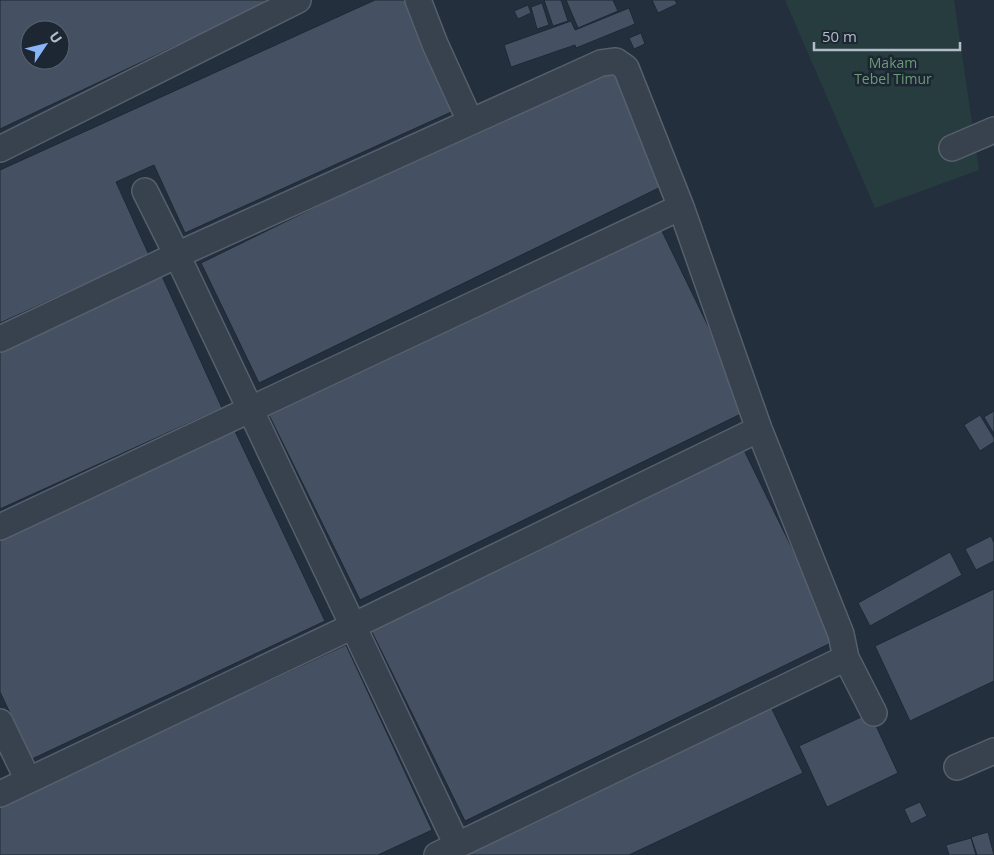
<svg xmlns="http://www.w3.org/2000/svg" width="994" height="855" font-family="'Open Sans',sans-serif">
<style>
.green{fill:#263c3f}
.building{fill:#455162;stroke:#1f2835;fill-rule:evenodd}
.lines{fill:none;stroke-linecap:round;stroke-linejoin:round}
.minor-casing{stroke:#565f6c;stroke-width:28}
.minor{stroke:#38414e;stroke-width:25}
.labels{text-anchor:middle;stroke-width:5;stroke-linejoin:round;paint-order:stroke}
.park-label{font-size:14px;fill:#6b9a76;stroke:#1d2633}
</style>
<rect width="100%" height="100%" fill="#242f3e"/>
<!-- green -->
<path class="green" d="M 785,0 L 954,0 L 979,170 L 875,208 Z"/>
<!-- building -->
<path class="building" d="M 0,0 L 273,0 L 0,129 ZM 30,30 L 60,30 L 60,60 L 30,60 Z
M 375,0 L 410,0 L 460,108 L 185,233 L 154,165 L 116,182 L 149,255 L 0,323 L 0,170 Z
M 544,0 L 561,0 L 568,21 L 553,26 Z
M 566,0 L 613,0 L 618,11 L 578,28 Z
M 652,0 L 675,0 L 677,4 L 658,13 Z
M 542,3 L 549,25 L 537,29 L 531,7 Z
M 528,5 L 531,13 L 518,19 L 514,11 Z
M 629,8 L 635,24 L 576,48 L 575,45 L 511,67 L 504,45 L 571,21 L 575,30 Z
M 641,33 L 645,44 L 634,49 L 629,38 Z
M 610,63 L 669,183 L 259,383 L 201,263 Z
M 659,225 L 749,410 L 360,600 L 269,415 Z
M 161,274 L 222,408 L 0,509 L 0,347 Z
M 994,411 L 994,434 L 984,417 Z
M 980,415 L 994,438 L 994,442 L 980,451 L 964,425 Z
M 234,429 L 325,621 L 32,759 L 0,692 L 0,539 Z
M 742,446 L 837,640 L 465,821 L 370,628 Z
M 991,536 L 994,543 L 994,561 L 976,570 L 965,549 Z
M 950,552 L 962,575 L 870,626 L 858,603 Z
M 994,589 L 994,681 L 910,721 L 875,646 Z
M 346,645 L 432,830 L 378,855 L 0,855 L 0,806 Z
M 771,707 L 803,773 L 629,855 L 456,855 Z
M 870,713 L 898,773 L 827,807 L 799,746 Z
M 920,802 L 927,816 L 911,824 L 904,809 Z
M 988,832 L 994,855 L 977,855 L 971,837 Z
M 971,838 L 976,855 L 949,855 L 946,845 Z"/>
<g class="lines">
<!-- minor casing -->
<g class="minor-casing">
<path id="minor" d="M 418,0 L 435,44 L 470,121
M 952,148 L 994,130
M 0,149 L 298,0
M 145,191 L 177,255 L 457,845
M 0,339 L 177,255 L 601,63 L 616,61 L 626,68 L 681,207 L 759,429 L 841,634 L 846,658 L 437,855
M 0,527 L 681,207
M 846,658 L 874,713
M 0,722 L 28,780
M 957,767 L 994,751
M 0,794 L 353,626 L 759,429"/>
</g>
<!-- minor -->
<use href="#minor" class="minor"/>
</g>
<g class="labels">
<!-- park labels -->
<g class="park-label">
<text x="893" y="68">Makam<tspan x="893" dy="16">Tebel Timur</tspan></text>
</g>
</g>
<!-- north arrow -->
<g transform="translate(45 45) rotate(55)"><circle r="24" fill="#1d2633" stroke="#59626f"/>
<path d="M0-4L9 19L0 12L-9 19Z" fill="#8ab4f8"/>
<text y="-8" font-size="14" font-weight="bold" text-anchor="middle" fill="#b4bcc9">U</text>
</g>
<!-- scale -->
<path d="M814 42v8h146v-8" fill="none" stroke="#b4bcc9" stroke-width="2.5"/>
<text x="822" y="42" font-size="15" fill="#b4bcc9" stroke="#1d2633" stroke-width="4" paint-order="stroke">50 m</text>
</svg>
